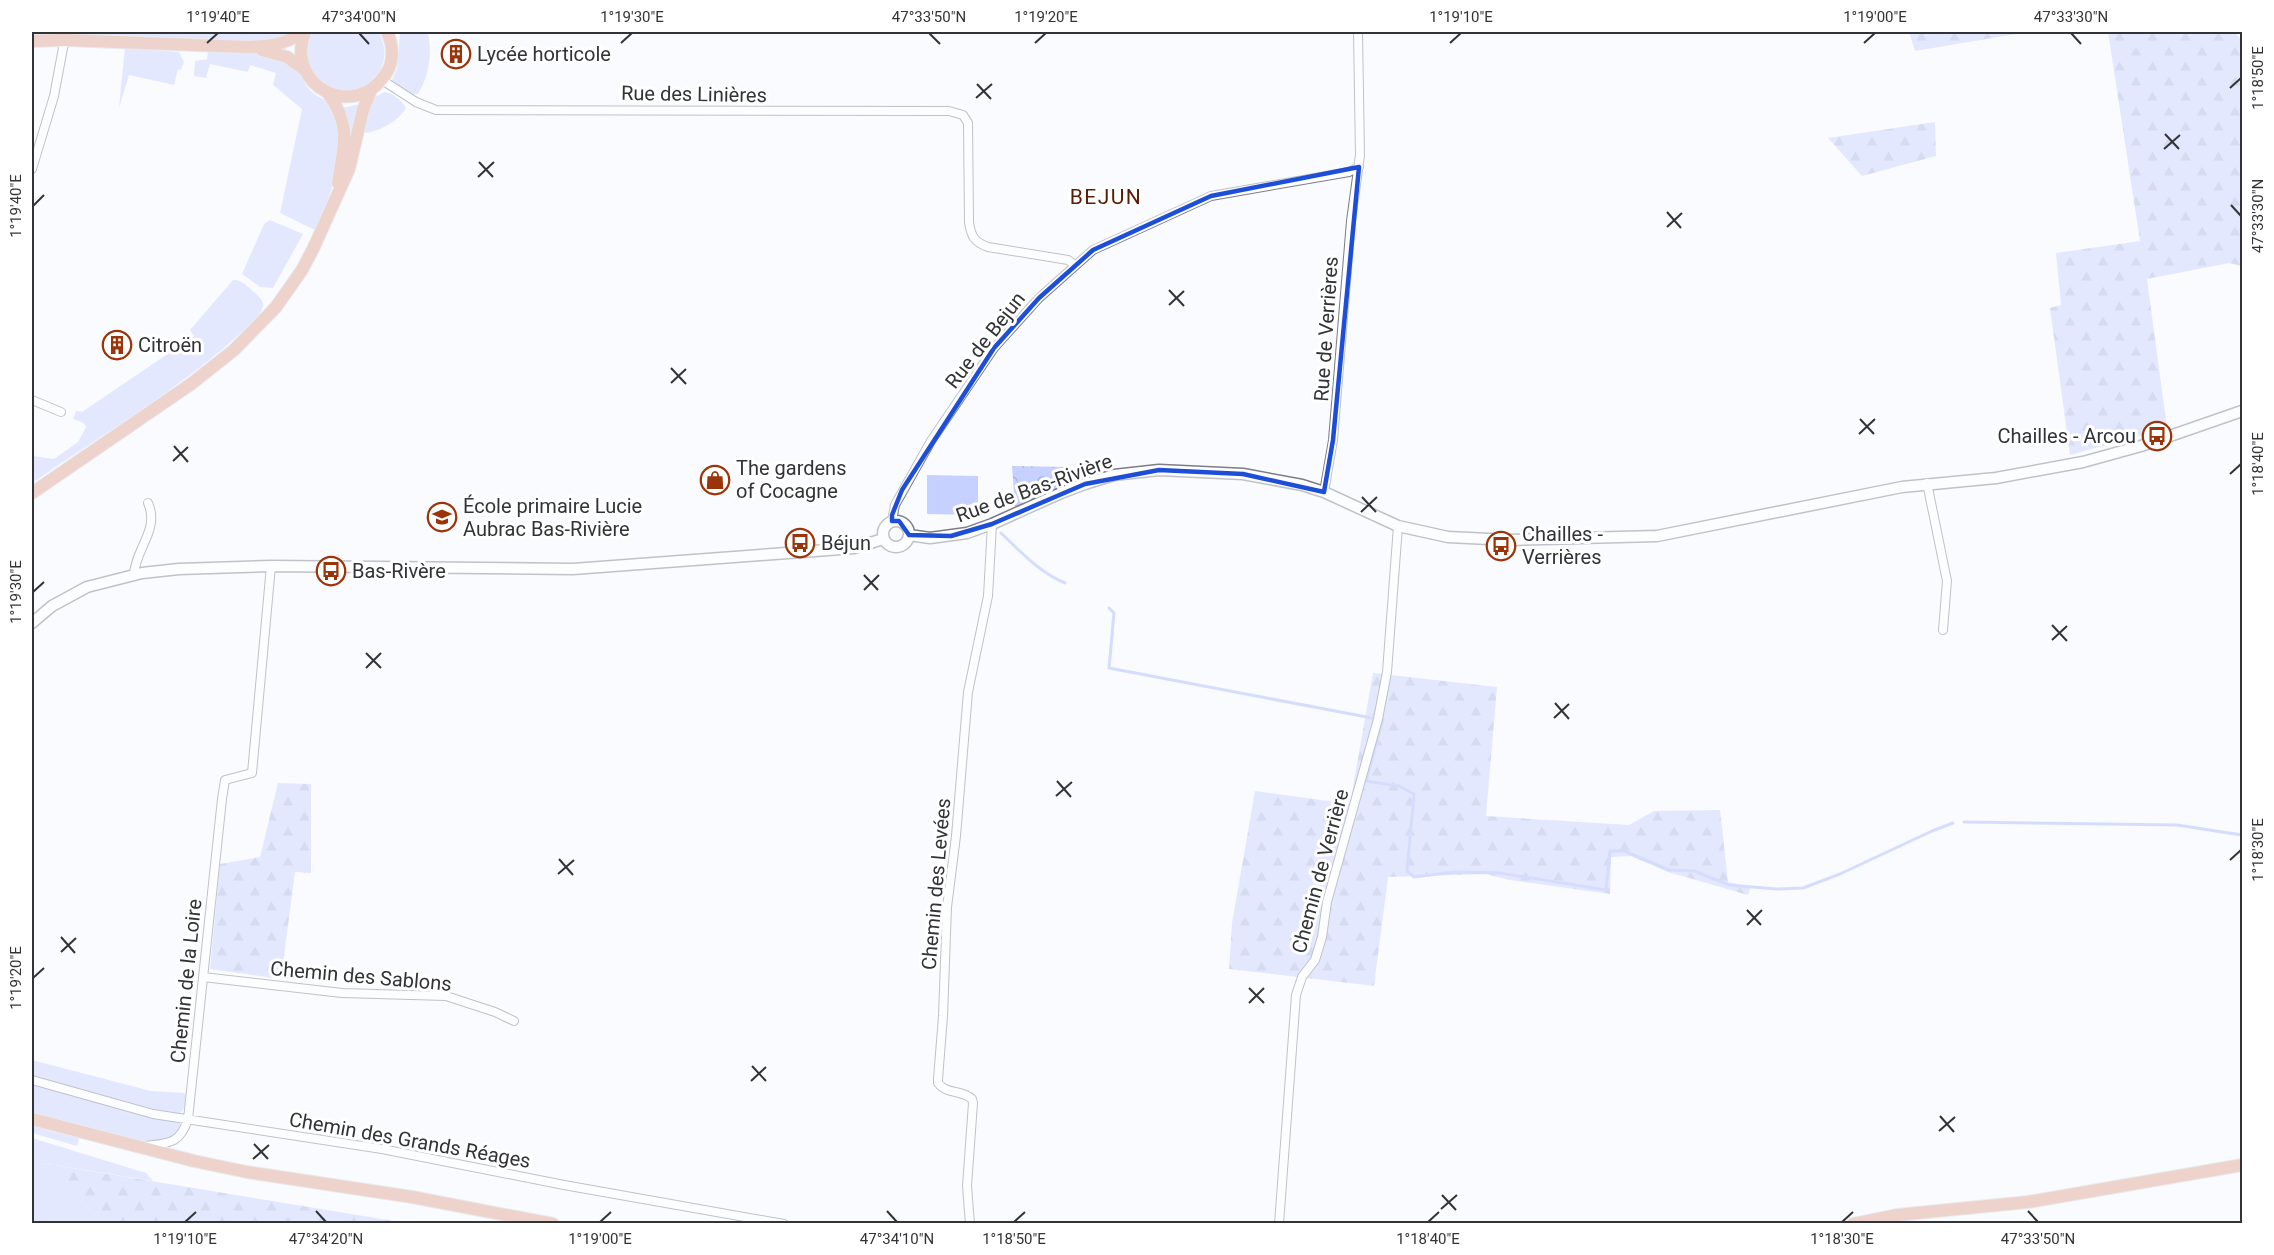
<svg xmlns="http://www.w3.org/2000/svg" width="2274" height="1255" font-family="Roboto,sans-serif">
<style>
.green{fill:#c7d1ff}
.forest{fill:url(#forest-firs)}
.park{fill:url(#park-crowns)}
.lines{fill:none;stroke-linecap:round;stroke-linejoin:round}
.stream{stroke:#acb8f9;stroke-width:3}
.street-casing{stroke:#7c7d86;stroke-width:10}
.secondary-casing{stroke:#7c7d86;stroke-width:13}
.primary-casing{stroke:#d6d6d7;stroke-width:14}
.street{stroke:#fff;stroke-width:8}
.secondary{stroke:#fff;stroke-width:10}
.primary{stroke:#dfa38e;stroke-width:12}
.marked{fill:none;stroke:#1d4ed8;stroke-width:4.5;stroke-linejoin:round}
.ticks{fill:none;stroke:#323336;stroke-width:2}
.labels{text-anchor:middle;stroke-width:6;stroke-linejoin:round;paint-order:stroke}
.poi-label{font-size:20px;fill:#323336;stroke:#fff;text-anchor:start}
.street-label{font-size:20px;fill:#323336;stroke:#fff}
.neighbourhood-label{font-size:21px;letter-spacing:1.5px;fill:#5c1c03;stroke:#fff}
.neatline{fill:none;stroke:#323336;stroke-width:2}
.ticks-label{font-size:15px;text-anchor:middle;fill:#323336}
</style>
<defs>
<pattern id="forest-firs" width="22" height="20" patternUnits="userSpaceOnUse" patternTransform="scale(1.5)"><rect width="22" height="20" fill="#c7d1ff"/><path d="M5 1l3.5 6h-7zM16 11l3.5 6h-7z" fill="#abb4db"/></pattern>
<pattern id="park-crowns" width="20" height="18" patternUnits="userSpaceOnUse" patternTransform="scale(1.5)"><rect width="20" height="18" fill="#c7d1ff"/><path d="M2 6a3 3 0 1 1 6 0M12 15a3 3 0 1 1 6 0" fill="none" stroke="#abb4db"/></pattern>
</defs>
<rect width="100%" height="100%" fill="#fafbff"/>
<!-- green -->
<path class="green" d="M 71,32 L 298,32 L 268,43 L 72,36 Z
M 312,32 L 379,32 C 382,40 386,49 384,58 C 380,85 346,101 324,85 C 319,82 316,75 312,70 C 303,58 305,44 312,32 Z
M 400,32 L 428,32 C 432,54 430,74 418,94 L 412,95 L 395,85 L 392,80 L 397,69 Z
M 125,47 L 179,52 L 184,62 L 181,70 L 178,69 L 174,85 L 129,75 L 119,108 Z
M 208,52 C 231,52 280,49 297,68 C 302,74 303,83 311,91 C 320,100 328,98 335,111 C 352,141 328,200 317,231 L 280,213 L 302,109 L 273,85 L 276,73 L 250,65 L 248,72 L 210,64 L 206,78 L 194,76 L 195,61 L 207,59 Z
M 384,92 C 394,93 401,100 406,108 C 398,122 382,129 368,133 L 362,131 L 372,99 Z
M 359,104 L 360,105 L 352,144 L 348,143 L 349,130 L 343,108 Z
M 270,220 L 303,234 L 273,288 L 260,287 L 242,274 L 264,224 Z
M 233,280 C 242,279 249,288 255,293 C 260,298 266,302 262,309 C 257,320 243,330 234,339 C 173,393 99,437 32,483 L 32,456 L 54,459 L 78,442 L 86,427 L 84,423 L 73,419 L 76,411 L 82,412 L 194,336 L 190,330 Z
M 927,475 L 978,476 L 978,515 L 927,514 Z
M 32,1060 L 151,1091 L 185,1093 L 185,1106 L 181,1113 L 173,1114 L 32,1077 Z
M 32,1083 L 178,1123 L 182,1125 L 181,1130 L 172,1137 L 142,1142 L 32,1113 Z
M 32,1123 L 80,1136 L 77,1146 L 32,1133 Z
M 32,1138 L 146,1173 L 153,1181 L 42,1163 L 103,1223 L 32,1223 Z"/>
<!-- forest -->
<path class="forest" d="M 1909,32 L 2028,32 L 1915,51 Z
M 2108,32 L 2234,32 L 2242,40 L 2242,266 L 2229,263 L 2147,279 L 2167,428 L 2070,455 L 2050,308 L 2061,305 L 2056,253 L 2140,241 Z
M 1935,122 L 1936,156 L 1862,176 L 1828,138 Z
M 1373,673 L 1497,687 L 1486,816 L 1629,825 L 1654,811 L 1720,810 L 1728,882 L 1751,887 L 1748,895 L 1668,872 L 1631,856 L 1611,857 L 1610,894 L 1509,880 L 1486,874 L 1388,877 L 1374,986 L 1229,969 L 1232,923 L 1255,791 L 1350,804 Z
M 278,783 L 311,784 L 311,873 L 295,872 L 281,979 L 210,969 L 220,864 L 260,857 Z
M 41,1163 L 406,1223 L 103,1223 Z"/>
<!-- park -->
<path class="park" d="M 1012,466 L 1067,467 L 1070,482 L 1015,508 Z"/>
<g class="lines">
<!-- stream -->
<path class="stream" d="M 1001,533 C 1021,552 1039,572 1065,583
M 1109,608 L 1114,613 L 1109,668 L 1372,718
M 1383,719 L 1366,781 L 1399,786 L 1414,794 L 1407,871 L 1414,877 L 1455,872 L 1500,873 L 1606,890 L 1610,851 L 1624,851 L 1669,870 L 1694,871 L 1729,885 L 1777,889 L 1803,888 L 1840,874 L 1932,831 L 1953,823
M 1964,822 L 2177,825 L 2242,835"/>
<!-- street casing -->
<g class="street-casing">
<path id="street" d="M 382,80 L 416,102 L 436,110 L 949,111 L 963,115 L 968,123 L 969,222 C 971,236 974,242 988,247 L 1068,260 L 1075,265
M 32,169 L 54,96 L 66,32
M 32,400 L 61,412
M 1927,483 L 1947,581 L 1943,630
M 1324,492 L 1333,440 L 1351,221 L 1360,155 L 1358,32
M 892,521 L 895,505 L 931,441 L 994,348 L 1039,298 L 1093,250 L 1211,196 L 1349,172 L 1359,167
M 134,575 C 135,549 160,530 148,503
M 203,977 L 342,993 L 446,996 L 495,1012 L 514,1021
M 32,1080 L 153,1114 L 382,1149 L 564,1185 L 784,1224
M 145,1146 C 169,1143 180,1144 188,1119 L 222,799 L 225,780 L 252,773 L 271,566
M 970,1224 L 967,1186 L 973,1103 L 972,1099 C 961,1089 947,1095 938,1083 L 938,1079 L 943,1016 L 947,907 L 956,836 L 968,692 L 988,596 L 992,524
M 1279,1224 L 1296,995 L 1302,977 L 1315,960 L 1322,937 L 1327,902 L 1378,719 L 1387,672 L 1398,526"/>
</g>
<!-- secondary casing -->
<g class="secondary-casing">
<path id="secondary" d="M883 534a13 13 0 1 1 26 0a13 13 0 1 1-26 0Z
M 909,535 L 930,538 L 967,533 L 992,524 L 1061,493 L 1085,484 L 1114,475 L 1159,470 L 1243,474 L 1302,485 L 1324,492 L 1398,526 L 1448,537 L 1510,540 L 1657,536 L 1902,487 L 1996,478 L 2083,462 L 2141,446 L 2242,411
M 32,623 L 52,606 L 87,587 L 142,573 L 179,569 L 271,566 L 573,569 L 854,548 L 883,539"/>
</g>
<!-- primary casing -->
<g class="primary-casing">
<path id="primary" d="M 305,32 C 284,87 356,123 387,72 C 394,60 393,45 387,32
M 32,41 L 65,40 L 246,47 C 271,46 283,45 304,32
M 262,50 L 287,57 L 304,69
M 328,93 C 352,127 344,145 338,183
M 32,493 L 191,384 L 234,350 L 276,307 L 302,270 L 314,247 L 349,169 L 363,110 L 371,90
M 32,1119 L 194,1161 L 247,1172 L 412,1197 L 553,1224
M 1853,1224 L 1897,1215 L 2028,1202 L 2242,1165"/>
</g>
<!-- street -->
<use href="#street" class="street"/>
<!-- secondary -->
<use href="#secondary" class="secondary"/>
<!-- primary -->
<use href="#primary" class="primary"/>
</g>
<!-- marked area -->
<path d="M0 0H2274V1255H0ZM 1359,167 L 1333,440 L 1324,492 L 1243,474 L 1159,470 L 1085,484 L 992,524 L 951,536 L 909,535 L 899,521 L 892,521 L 892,515 L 902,490 L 994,348 L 1039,298 L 1093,250 L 1211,196 Z" fill="#fafbff" fill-opacity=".55" fill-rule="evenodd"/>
<path class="marked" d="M 1359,167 L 1333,440 L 1324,492 L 1243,474 L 1159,470 L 1085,484 L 992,524 L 951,536 L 909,535 L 899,521 L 892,521 L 892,515 L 902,490 L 994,348 L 1039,298 L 1093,250 L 1211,196 Z"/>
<!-- ticks -->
<path class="ticks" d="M 359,33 L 369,44M 929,33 L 940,44M 2071,33 L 2081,44M 207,43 L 218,33M 621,43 L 632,33M 1035,43 L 1046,33M 1450,43 L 1461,33M 1864,43 L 1875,33M 977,84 L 991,99M 2230,88 L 2241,78M 976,98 L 992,84M 2165,134 L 2179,149M 2164,149 L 2180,135M 479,162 L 493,177M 478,177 L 494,162M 2231,205 L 2241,216M 33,206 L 44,195M 1667,212 L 1681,228M 1667,227 L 1682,213M 1169,290 L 1184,306M 1169,305 L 1184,291M 671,368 L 686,384M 671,383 L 686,369M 1860,419 L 1874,434M 1859,434 L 1875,419M 174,446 L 188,462M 173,461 L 188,447M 2230,474 L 2241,464M 1362,497 L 1376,512M 1361,512 L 1377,497M 864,575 L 878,590M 864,590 L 879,575M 33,592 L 44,582M 2052,625 L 2067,641M 2052,640 L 2067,626M 366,653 L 381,668M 366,668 L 381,653M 1555,703 L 1569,719M 1554,718 L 1569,704M 1057,781 L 1071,797M 1056,796 L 1072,782M 559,859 L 573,875M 2230,860 L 2241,850M 558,874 L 574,860M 1747,910 L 1761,925M 1747,925 L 1762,910M 61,937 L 75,953M 61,952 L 76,938M 33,978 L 44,968M 1249,988 L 1264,1003M 1249,1003 L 1264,988M 752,1066 L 766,1081M 751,1081 L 766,1067M 1940,1116 L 1954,1132M 1939,1131 L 1955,1117M 254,1144 L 268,1159M 253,1159 L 269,1145M 1442,1195 L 1456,1210M 1441,1209 L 1457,1195M 316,1211 L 326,1222M 887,1211 L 897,1222M 2028,1211 L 2038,1222M 185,1222 L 196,1212M 600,1222 L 611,1212M 1014,1222 L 1025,1212M 1428,1222 L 1439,1212M 1842,1222 L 1853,1212"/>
<!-- icons -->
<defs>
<g id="building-ring" transform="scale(1.5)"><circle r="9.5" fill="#fff" stroke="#9b3509" stroke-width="1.5"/><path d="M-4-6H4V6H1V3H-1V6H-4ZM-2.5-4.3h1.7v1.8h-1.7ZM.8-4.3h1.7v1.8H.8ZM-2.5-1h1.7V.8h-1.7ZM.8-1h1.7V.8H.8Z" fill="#9b3509"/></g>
<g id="bus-ring" transform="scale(1.5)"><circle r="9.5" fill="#fff" stroke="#9b3509" stroke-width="1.5"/><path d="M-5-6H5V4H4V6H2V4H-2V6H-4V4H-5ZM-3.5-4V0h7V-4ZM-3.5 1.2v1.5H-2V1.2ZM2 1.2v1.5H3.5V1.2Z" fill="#9b3509"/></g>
<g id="shop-ring" transform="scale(1.5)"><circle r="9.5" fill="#fff" stroke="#9b3509" stroke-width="1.5"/><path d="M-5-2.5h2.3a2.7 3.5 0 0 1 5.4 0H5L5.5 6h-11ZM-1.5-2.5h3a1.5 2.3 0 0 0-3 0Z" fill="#9b3509"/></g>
<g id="school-ring" transform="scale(1.5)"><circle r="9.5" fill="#fff" stroke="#9b3509" stroke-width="1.5"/><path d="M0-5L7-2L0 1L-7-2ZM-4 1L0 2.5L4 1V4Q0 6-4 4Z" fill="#9b3509"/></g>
</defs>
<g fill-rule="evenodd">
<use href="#building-ring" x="456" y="54"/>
<use href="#building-ring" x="117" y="345"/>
<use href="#bus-ring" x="2157" y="436"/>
<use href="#shop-ring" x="715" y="480"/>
<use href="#school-ring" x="442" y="517"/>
<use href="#bus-ring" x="800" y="543"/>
<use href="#bus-ring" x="1501" y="546"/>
<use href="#bus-ring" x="331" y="571"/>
</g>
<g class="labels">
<!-- poi labels -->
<g class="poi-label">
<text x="477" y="61">Lycée horticole</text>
<text x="138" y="352">Citroën</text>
<text x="2136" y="443" text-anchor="end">Chailles - Arcou</text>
<text x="736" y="475">The gardens<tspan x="736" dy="23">of Cocagne</tspan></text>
<text x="463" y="513">École primaire Lucie<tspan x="463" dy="23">Aubrac Bas-Rivière</tspan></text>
<text x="1522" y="541">Chailles -<tspan x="1522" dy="23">Verrières</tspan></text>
<text x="821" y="550">Béjun</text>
<text x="352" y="578">Bas-Rivère</text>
</g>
<!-- street labels -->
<g class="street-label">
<text transform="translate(694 94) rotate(1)" y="7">Rue des Linières</text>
<text transform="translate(1326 329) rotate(-86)" y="7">Rue de Verrières</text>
<text transform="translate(985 340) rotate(-52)" y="7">Rue de Bejun</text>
<text transform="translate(1034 488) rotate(-20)" y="7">Rue de Bas-Rivière</text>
<text transform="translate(1320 871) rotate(-75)" y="7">Chemin de Verrière</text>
<text transform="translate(936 884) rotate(-85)" y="7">Chemin des Levées</text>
<text transform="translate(361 976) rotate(5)" y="7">Chemin des Sablons</text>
<text transform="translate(186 981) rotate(-84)" y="7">Chemin de la Loire</text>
<text transform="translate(410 1140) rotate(10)" y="7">Chemin des Grands Réages</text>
</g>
<!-- neighbourhood labels -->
<g class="neighbourhood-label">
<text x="1106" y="204">BEJUN</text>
</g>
</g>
<!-- border -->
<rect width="2274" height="1255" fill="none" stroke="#ffffff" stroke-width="66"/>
<rect x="33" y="33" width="2208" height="1189" class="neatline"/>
<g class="ticks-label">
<text x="218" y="22">1°19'40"E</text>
<text x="359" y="22">47°34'00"N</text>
<text x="632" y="22">1°19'30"E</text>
<text x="929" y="22">47°33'50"N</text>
<text x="1046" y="22">1°19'20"E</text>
<text x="1461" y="22">1°19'10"E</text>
<text x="1875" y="22">1°19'00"E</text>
<text x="2071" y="22">47°33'30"N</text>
<text transform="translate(2258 78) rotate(-90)" y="5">1°18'50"E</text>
<text transform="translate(16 206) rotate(-90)" y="5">1°19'40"E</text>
<text transform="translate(2258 216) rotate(-90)" y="5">47°33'30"N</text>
<text transform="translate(2258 464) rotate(-90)" y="5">1°18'40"E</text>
<text transform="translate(16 592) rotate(-90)" y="5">1°19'30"E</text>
<text transform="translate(2258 850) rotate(-90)" y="5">1°18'30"E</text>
<text transform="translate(16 978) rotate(-90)" y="5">1°19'20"E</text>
<text x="185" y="1244">1°19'10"E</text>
<text x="326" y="1244">47°34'20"N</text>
<text x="600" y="1244">1°19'00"E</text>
<text x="897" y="1244">47°34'10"N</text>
<text x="1014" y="1244">1°18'50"E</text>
<text x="1428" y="1244">1°18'40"E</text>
<text x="1842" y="1244">1°18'30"E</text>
<text x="2038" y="1244">47°33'50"N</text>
</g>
</svg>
